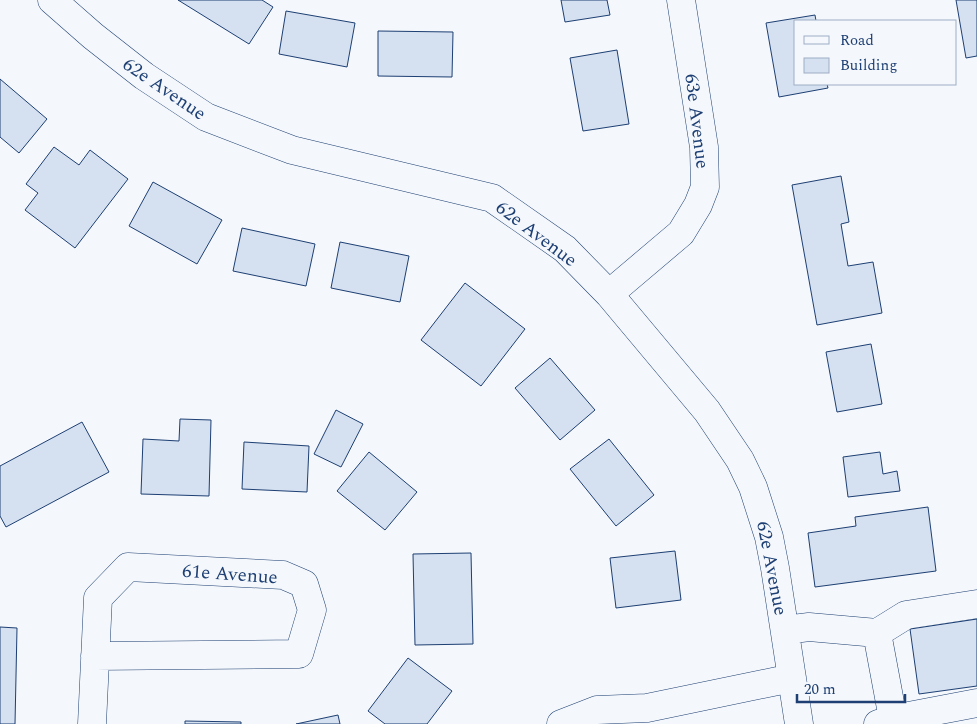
<svg xmlns="http://www.w3.org/2000/svg" width="977" height="724" font-family="Spectral,serif">
<style>
.building{fill:#d5e0f0;stroke:#1d3f73}
.lines{fill:none;stroke-linecap:round;stroke-linejoin:round}
.minor-casing{stroke:#1d3f73;stroke-width:29}
.minor{stroke:#f4f7fb;stroke-width:28}
.labels{text-anchor:middle;stroke-width:4;stroke-linejoin:round;paint-order:stroke}
.street-label{font-size:19px;fill:#1d3f73;stroke:#f4f7fb}
</style>
<rect width="100%" height="100%" fill="#f4f7fb"/>
<!-- building -->
<path class="building" d="M 178,0 L 262,0 L 273,7 L 249,44 Z
M 561,0 L 607,0 L 610,15 L 565,22 Z
M 956,0 L 977,0 L 977,56 L 966,58 Z
M 286,11 L 355,23 L 347,67 L 279,54 Z
M 815,15 L 816,21 L 796,21 L 796,84 L 827,84 L 828,88 L 779,97 L 766,23 Z
M 378,31 L 453,32 L 452,77 L 378,76 Z
M 617,50 L 629,124 L 583,131 L 570,58 Z
M 0,79 L 47,119 L 19,153 L 0,137 Z
M 54,147 L 79,165 L 90,150 L 128,179 L 75,248 L 25,210 L 38,193 L 26,184 Z
M 841,176 L 849,222 L 841,224 L 848,266 L 873,262 L 882,313 L 817,325 L 792,185 Z
M 153,182 L 222,220 L 197,264 L 129,226 Z
M 242,228 L 315,244 L 306,286 L 233,271 Z
M 340,242 L 409,256 L 400,302 L 331,288 Z
M 465,283 L 525,329 L 481,386 L 421,340 Z
M 871,344 L 882,404 L 837,412 L 826,352 Z
M 550,358 L 595,410 L 560,440 L 515,388 Z
M 336,410 L 363,424 L 341,467 L 314,454 Z
M 180,419 L 211,420 L 209,496 L 141,494 L 143,439 L 179,441 Z
M 82,422 L 109,472 L 6,527 L 0,516 L 0,466 Z
M 609,439 L 654,495 L 616,526 L 570,469 Z
M 244,442 L 309,446 L 307,492 L 242,489 Z
M 369,452 L 417,492 L 385,530 L 337,491 Z
M 880,452 L 883,474 L 897,471 L 900,491 L 848,497 L 843,457 Z
M 928,507 L 936,571 L 815,587 L 808,533 L 856,526 L 855,517 Z
M 675,551 L 681,600 L 616,608 L 610,558 Z
M 471,553 L 473,644 L 415,645 L 413,554 Z
M 977,619 L 977,686 L 919,694 L 910,629 Z
M 0,627 L 17,628 L 15,724 L 0,724 Z
M 408,658 L 452,691 L 427,724 L 385,724 L 368,711 Z
M 338,715 L 340,724 L 296,724 Z
M 185,721 L 241,722 L 241,724 L 185,724 Z"/>
<g class="lines">
<!-- minor casing -->
<g class="minor-casing">
<path id="minor" d="M 52,0 L 93,36 L 144,76 L 206,117 L 292,150 L 492,198 L 565,249 L 609,294 L 707,411 L 740,460 L 753,487 L 769,537 L 775,568 L 799,724
M 609,294 L 681,233 L 698,205 L 705,187 L 704,147 L 681,0
M 785,630 L 809,627 L 877,633 L 894,724
M 877,633 L 906,615 L 977,604
M 92,724 L 98,598 L 128,567 L 283,575 L 304,584 L 312,610 L 299,654 L 95,656
M 561,724 L 597,710 L 647,708 L 792,678
M 878,724 L 893,719 L 977,703"/>
</g>
<!-- minor -->
<use href="#minor" class="minor"/>
</g>
<g class="labels">
<!-- street labels -->
<g class="street-label">
<text transform="translate(165 88) rotate(34)" y="7">62e Avenue</text>
<text transform="translate(698 121) rotate(83)" y="7">63e Avenue</text>
<text transform="translate(537 233) rotate(37)" y="7">62e Avenue</text>
<text transform="translate(773 568) rotate(79)" y="7">62e Avenue</text>
<text transform="translate(230 573) rotate(4)" y="7">61e Avenue</text>
</g>
</g>
<!-- legend -->
<rect x="794" y="20" width="162" height="65" fill="#f4f7fb" stroke="#9eadc5"/>
<rect x="804" y="36" width="25" height="8" fill="#f4f7fb" stroke="#9eadc5"/>
<text x="840" y="45" font-size="15" fill="#1d3f73">Road</text>
<rect x="804" y="58" width="25" height="15" fill="#d5e0f0" stroke="#9eadc5"/>
<text x="840" y="70" font-size="15" fill="#1d3f73">Building</text>
<!-- scale -->
<path d="M797 694v8h108v-8" fill="none" stroke="#1d3f73" stroke-width="2.5"/>
<text x="804" y="694" font-size="15" fill="#1d3f73" stroke="#f4f7fb" stroke-width="4" paint-order="stroke">20 m</text>
</svg>
